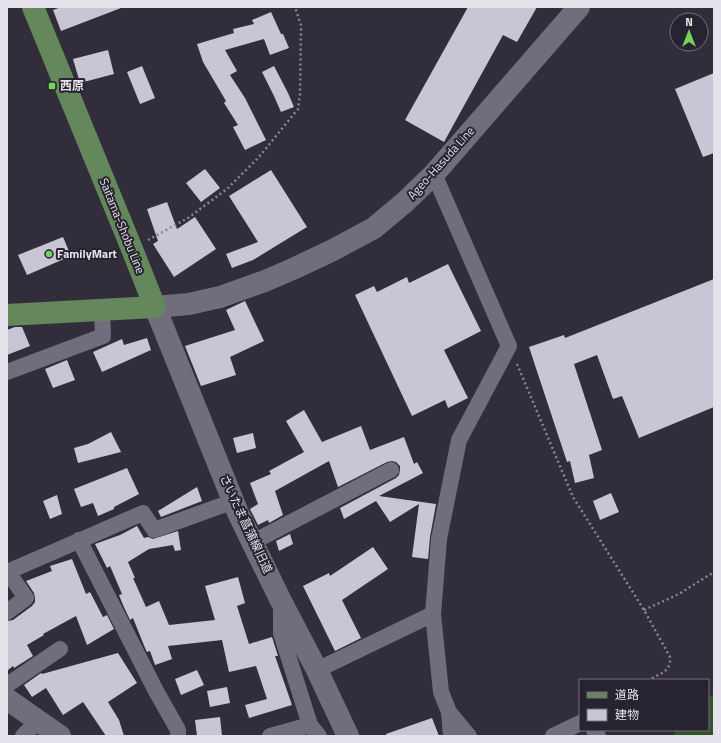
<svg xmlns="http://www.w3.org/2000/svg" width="721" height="743" font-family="'Titillium Web','Noto Sans JP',sans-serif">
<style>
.green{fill:#335329}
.building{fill:#cac5d5}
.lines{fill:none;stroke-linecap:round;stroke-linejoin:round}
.path{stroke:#8a8691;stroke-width:2.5;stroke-dasharray:2 3;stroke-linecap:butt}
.street{stroke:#726d7c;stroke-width:16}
.secondary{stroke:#726d7c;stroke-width:22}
.primary{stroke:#64885c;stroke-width:22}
.poi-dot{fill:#77d259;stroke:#282330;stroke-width:1.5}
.labels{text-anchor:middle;stroke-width:4;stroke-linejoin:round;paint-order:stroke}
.poi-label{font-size:12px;font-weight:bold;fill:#e5e2eb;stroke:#282330;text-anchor:start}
.street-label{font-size:12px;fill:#e5e2eb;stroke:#282330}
</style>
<rect width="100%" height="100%" fill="#322d3a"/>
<!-- green -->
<path class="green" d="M 714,694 L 714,736 L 675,736 L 674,730 L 708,730 L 708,697 Z"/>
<!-- building -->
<path class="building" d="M 61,7 L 121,7 L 121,8 L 61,31 L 53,10 Z
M 468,7 L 537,7 L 517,42 L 503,35 L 444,142 L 405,120 Z
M 271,12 L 281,34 L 283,34 L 289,48 L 270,55 L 264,39 L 225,50 L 237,71 L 230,75 L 245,98 L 266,140 L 245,150 L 233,127 L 238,125 L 224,103 L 226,101 L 203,62 L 197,44 L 234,33 L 233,29 L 254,24 L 252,20 Z
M 108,50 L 114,74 L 80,83 L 73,59 Z
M 142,66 L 155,98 L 140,104 L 127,72 Z
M 274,66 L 288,93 L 294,107 L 281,112 L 274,96 L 262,72 Z
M 714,73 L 714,153 L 703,157 L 675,89 Z
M 205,169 L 220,188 L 201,202 L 186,183 Z
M 271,170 L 307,227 L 253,260 L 232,268 L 226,254 L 258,242 L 229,196 Z
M 167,202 L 177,229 L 195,217 L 216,249 L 174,277 L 153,244 L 158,241 L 147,209 Z
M 63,237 L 71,256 L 27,275 L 18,255 Z
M 448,264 L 481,331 L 444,350 L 468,398 L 448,408 L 445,400 L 412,416 L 355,295 L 374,286 L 377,292 L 407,277 L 409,283 Z
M 714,279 L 714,407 L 639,438 L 622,396 L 613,399 L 597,355 L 574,364 L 602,450 L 589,455 L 594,478 L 575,483 L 570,461 L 567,462 L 529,347 L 564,335 L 565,338 Z
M 245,301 L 264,341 L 230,357 L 236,375 L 201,386 L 185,346 L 235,330 L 226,310 Z
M 15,327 L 22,327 L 30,346 L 7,355 L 7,330 Z
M 147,338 L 151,350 L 102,372 L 93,352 L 122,339 L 124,345 Z
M 67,360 L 75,380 L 53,388 L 45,369 Z
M 304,410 L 322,442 L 361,426 L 370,450 L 404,437 L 414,464 L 417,462 L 423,473 L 379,496 L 436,504 L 430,537 L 428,559 L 412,557 L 419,504 L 390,522 L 376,501 L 344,519 L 340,508 L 396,478 L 399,475 L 400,470 L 400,466 L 396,462 L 392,461 L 387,462 L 338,487 L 329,461 L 275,491 L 283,515 L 269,523 L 268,520 L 258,525 L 250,509 L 258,504 L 250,483 L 271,474 L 269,471 L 304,452 L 286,421 Z
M 111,432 L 121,452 L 78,463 L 74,448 L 88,444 Z
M 253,433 L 256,448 L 237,453 L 233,438 Z
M 127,468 L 139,494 L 114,507 L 114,509 L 98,516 L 93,503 L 81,507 L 74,489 Z
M 197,487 L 202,501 L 161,517 L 158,511 Z
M 611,493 L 619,512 L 600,520 L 593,501 Z
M 57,495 L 62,514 L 50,519 L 43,501 Z
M 137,526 L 144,538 L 148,537 L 153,539 L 178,531 L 181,550 L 175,551 L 173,545 L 149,549 L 128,562 L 135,578 L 133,578 L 146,607 L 159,601 L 169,625 L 215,620 L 205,586 L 238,577 L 245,603 L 237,606 L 249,644 L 272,637 L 278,656 L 275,656 L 292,705 L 249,718 L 245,705 L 267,699 L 256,666 L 229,672 L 222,640 L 168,646 L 172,659 L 155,665 L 150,651 L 147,652 L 145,648 L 133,618 L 130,620 L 123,605 L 119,595 L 122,594 L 110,566 L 107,568 L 95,544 L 120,535 Z
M 290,534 L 293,544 L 279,551 L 276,541 Z
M 373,547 L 388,569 L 342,600 L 361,638 L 335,651 L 303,586 L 329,573 L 330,576 Z
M 72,559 L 86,594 L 90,592 L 103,617 L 107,615 L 114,629 L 87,645 L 76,616 L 43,634 L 44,635 L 27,645 L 33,656 L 14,668 L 13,666 L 7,671 L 7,621 L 13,620 L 32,606 L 35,602 L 35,598 L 34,593 L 26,581 L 52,571 L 50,566 Z
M 118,653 L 137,683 L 108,702 L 119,720 L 124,736 L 106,736 L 83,702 L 63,715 L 46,688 L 32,697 L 24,685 L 41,673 L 42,674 Z
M 197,670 L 204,685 L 181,695 L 175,679 Z
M 227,687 L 230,703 L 210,707 L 207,691 Z
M 220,717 L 222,736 L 197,736 L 195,720 Z
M 432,718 L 439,736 L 387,736 L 386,734 Z"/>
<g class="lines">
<!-- path -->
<path class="path" d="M 148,240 L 188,218 L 227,189 L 259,157 L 298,109 L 300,95 L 301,25 L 295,7
M 517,364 L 573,497 L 644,610 L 670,657 C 671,672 661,673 649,680
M 644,610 L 679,594 L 714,572"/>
<!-- street -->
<path class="street" d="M 7,372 L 103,336 L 102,310
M 79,540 L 156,691 L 178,730 L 178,736
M 253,542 L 391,470
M 7,572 L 143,513 L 154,530 L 234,501
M 281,604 L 281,633 L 310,725 L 319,736
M 7,612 L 26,598 L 8,572
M 433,614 L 441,692 L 449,712 L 469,736
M 317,670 L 433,614 L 439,539 L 459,440 L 509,346 L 434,174
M 7,685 L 60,649
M 449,712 L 451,736
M 594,730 L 598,736
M 23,736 L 38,721
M 270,736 L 310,725
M 553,736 L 580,723"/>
<!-- secondary -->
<path class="secondary" d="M 7,699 L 60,736
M 348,736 L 317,670 L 281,601 L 238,513 L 155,307 L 189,304 L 220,297 L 265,281 L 295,268 L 333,250 L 374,228 L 405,202 L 434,174 L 579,7"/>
<!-- primary -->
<path class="primary" d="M 7,315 L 155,307 L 132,249 L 33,7"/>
</g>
<!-- markers -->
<g class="poi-dot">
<rect x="48" y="82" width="8" height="8" rx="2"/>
<circle cx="49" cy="254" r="4"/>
</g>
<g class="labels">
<!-- poi labels -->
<g class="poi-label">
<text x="60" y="90">西原</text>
<text x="57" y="258">FamilyMart</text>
</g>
<!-- street labels -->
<g class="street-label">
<text transform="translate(441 163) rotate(-48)" y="4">Ageo-Hasuda Line</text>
<text transform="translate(122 226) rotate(68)" y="4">Saitama-Shobu Line</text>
<text transform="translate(246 524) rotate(65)" y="4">さいたま菖蒲線旧道</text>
</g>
</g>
<!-- border -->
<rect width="721" height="743" fill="none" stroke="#e5e2eb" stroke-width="16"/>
<!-- legend -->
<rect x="579" y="679" width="130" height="52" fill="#282330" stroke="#746f7b"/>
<rect x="587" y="692" width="20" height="6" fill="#64885c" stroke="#746f7b"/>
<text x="615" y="699" font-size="12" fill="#e5e2eb">道路</text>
<rect x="587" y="709" width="20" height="12" fill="#cac5d5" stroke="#746f7b"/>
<text x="615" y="719" font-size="12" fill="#e5e2eb">建物</text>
<!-- north arrow -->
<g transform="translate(689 32)"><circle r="19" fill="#282330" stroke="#746f7b"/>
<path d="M0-3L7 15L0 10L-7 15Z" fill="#77d259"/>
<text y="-6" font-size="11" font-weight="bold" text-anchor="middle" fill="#e5e2eb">N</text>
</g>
</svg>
